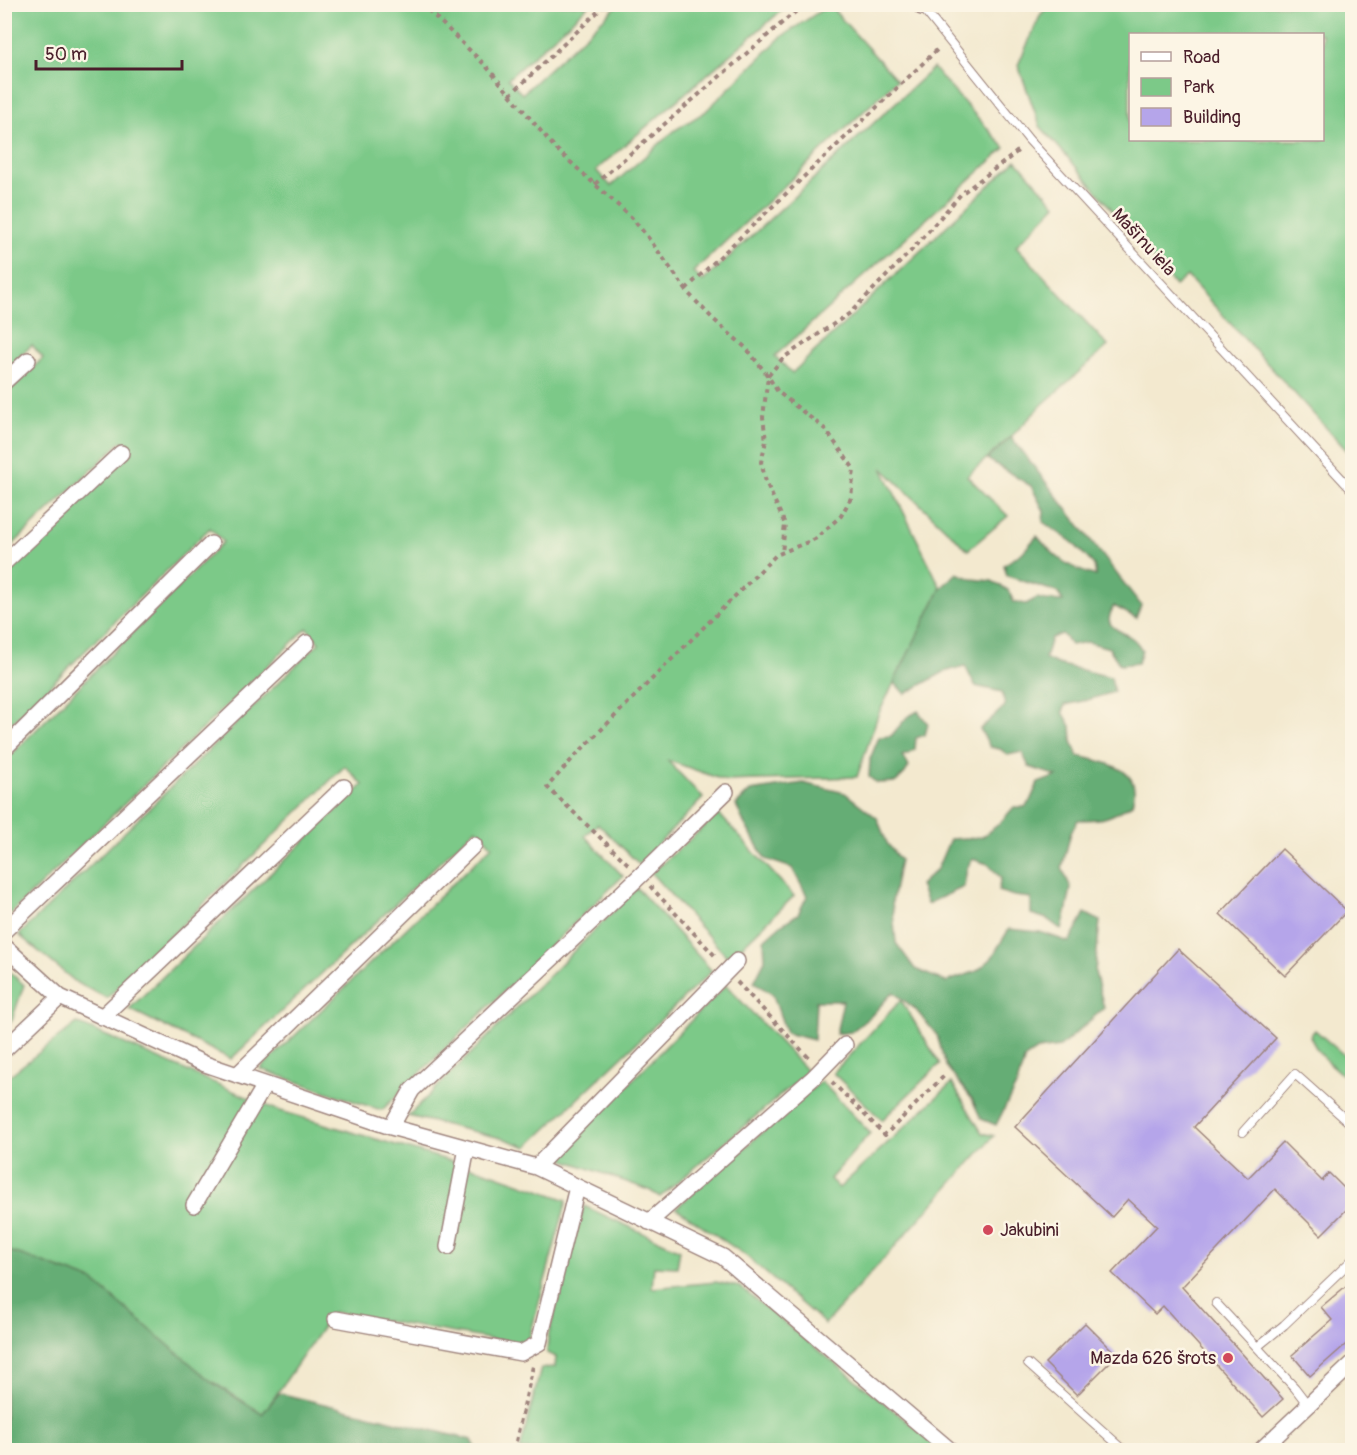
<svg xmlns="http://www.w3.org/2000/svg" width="1357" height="1455" font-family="Pangolin,sans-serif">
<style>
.green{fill:#7cc988;stroke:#63745a;stroke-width:1.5;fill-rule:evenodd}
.forest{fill:#65ad74;stroke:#586650;stroke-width:1.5}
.building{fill:#b5a5ea}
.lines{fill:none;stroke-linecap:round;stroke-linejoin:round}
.service-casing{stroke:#9e847d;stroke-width:10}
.minor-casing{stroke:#9e847d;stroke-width:18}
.path{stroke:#9e847d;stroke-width:4;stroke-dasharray:4.5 4.5;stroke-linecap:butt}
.service{stroke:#fff;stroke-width:8}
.minor{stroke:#fff;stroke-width:15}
.poi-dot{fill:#d1495b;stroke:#fcf5e5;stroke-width:2}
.labels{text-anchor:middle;stroke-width:5;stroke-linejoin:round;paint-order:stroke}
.street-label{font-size:18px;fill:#4a1f2b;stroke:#fcf5e5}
.poi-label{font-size:18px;fill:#4a1f2b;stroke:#fcf5e5;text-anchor:start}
</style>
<rect width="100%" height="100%" fill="#fcf5e5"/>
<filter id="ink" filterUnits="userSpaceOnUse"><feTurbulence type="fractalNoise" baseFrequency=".0167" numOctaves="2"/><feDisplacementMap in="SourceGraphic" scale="12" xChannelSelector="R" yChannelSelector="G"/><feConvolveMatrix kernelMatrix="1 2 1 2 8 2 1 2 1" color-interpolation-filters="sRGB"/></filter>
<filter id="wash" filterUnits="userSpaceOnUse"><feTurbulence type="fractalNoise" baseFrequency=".008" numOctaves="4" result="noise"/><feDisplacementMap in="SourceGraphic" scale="24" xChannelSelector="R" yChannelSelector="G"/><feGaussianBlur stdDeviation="1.35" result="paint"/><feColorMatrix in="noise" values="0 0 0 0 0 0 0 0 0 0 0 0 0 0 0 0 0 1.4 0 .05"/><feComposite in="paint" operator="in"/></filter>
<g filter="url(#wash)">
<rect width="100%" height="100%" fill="#f3e9cf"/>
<!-- green -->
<path class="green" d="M 5,4 L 589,5 L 508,79 L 522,94 L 618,5 L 788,5 L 596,170 L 611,186 L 675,130 L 705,112 L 781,37 L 829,5 L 897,80 L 693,272 L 703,281 L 933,68 L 1005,148 L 775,356 L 792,373 L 1016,160 L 1056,205 L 1016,246 L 1108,346 L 1042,405 L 1011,437 L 967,476 L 1008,516 L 968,550 L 882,468 L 941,588 L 878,715 L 857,777 L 726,781 L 667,760 L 703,798 L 639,864 L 598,824 L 585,836 L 623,876 L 382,1110 L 368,1106 L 260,1069 L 492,846 L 476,828 L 231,1059 L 129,1009 L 363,785 L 345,766 L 107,998 L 77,983 L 19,935 L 319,643 L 307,628 L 5,919 L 5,761 L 223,542 L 210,528 L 5,730 L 5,574 L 132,452 L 122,441 L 5,552 L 5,395 L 43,358 L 32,345 L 5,371 Z
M 1051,5 L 1352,5 L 1352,456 L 1187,276 L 1175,286 L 1085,177 L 1040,126 L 1018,65 L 1041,14 ZM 1130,34 L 1322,34 L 1322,140 L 1130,140 Z
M 719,814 L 794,896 L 729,959 L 651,873 Z
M 637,888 L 712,971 L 527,1147 L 505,1139 L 408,1116 Z
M 4,967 L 24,985 L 12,1020 L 5,1028 Z
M 726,985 L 808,1072 L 660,1197 L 649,1190 L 557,1157 Z
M 901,1000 L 940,1064 L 882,1120 L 833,1073 Z
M 77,1023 L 277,1110 L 491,1173 L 567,1200 L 529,1339 L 524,1345 L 333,1312 L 263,1414 L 5,1250 L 5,1079 Z
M 1315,1030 L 1352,1062 L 1352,1083 C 1336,1069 1318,1057 1310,1036 Z
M 821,1081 L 870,1133 L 830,1179 L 839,1188 L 952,1083 L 982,1133 L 994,1136 L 825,1324 L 745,1255 L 676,1208 Z
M 584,1206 L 680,1250 L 677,1267 L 654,1266 L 652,1288 L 716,1282 L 740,1287 L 913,1426 L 940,1450 L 520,1450 L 541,1368 L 555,1367 L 556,1357 L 547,1353 L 548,1337 Z"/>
<!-- forest -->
<path class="forest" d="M 1011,437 L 1141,605 L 1136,618 L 1114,606 C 1101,628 1117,628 1132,638 C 1136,641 1139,645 1142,650 L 1138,663 L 1120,665 L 1109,648 L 1088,642 L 1071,645 L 1062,634 L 1051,638 L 1045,658 L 1057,664 L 1111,677 L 1114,692 L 1087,700 L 1065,705 L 1063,712 L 1071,726 L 1072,741 L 1078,756 C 1096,760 1133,766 1134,789 C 1135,793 1133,799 1132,804 C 1110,818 1105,820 1078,820 L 1071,832 L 1062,868 L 1071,888 L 1067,909 L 1062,930 L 1047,919 L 1031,914 L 1031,898 L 1014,896 L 998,891 L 1001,878 L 988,864 L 972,859 L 967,868 L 964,887 L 927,904 L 920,885 L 937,869 L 950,839 L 982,837 L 999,824 L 1014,807 L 1025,807 L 1030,801 L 1038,783 L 1057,776 L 1029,767 L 1022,752 L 1008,755 L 1000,749 L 990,747 L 980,729 L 1005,706 L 1002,692 L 975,686 L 965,666 L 944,672 L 905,694 L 894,682 L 941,588 L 957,573 L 972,579 L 992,581 L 1008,590 L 1014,602 L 1026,604 L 1037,598 L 1046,600 L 1063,601 L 1057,592 L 1007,576 L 1004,565 L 1023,552 L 1037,536 C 1055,558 1069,568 1096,576 L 1094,565 L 1072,542 L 1043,522 L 1044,511 L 1031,486 L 987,459 Z
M 918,711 L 928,724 L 925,735 L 916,738 L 915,749 L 909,754 L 902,756 L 909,766 L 905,773 L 896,782 L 877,783 L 869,777 L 870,759 L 879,737 L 891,736 L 907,717 Z
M 803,783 L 845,793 L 877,818 L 887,843 L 900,860 L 892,902 L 896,943 L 915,969 L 946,982 L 977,971 L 991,959 L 1009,929 L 1040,932 L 1069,942 L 1085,913 L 1100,921 L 1095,972 L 1104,1008 L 1060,1047 L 1037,1050 L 1025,1058 L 1017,1084 L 996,1125 L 981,1119 L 972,1099 L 946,1066 L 937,1035 L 915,1009 L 893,992 L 871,1016 L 851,1032 L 836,1034 L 843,1001 L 816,1001 L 814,1040 L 786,1033 L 773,995 L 754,982 L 765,960 L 764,940 L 782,924 L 798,914 L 807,896 L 792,868 L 765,859 L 744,823 L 736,805 L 750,791 Z
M 5,1250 L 22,1255 L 93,1281 L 213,1383 L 262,1414 L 279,1393 L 472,1440 L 477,1450 L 5,1450 Z"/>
<g id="blocks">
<!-- building -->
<path class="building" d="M 1282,849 L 1347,911 L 1285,976 L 1220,914 Z
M 1178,949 L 1276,1038 L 1194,1127 L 1248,1178 L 1283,1142 L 1322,1181 L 1329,1173 L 1353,1197 L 1353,1203 L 1321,1235 L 1275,1189 L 1182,1287 L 1283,1399 L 1263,1417 L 1163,1306 L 1155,1314 L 1112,1273 L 1157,1226 L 1128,1199 L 1112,1217 L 1015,1127 Z
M 1353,1280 L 1353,1338 L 1310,1376 L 1292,1355 L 1332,1320 L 1321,1307 Z
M 1085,1323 L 1117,1355 L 1077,1395 L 1045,1363 Z"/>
</g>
</g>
<g filter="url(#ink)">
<use href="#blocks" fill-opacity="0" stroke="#9e847d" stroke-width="1.5"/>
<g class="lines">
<!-- service casing -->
<g class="service-casing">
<path id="service" d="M 924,5 L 922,7 L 1029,140 L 1352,490
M 1243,1132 L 1295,1074 L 1352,1125
M 1216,1303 L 1295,1388 L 1308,1405
M 1257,1347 L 1284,1325 L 1352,1260
M 1028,1364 L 1124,1450"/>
</g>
<!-- minor casing -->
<g class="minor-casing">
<path id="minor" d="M 920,4 L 922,7
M 4,382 L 28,360
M 4,563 L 121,453
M 4,749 L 211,544
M 4,931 L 307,643
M 4,946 L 60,997 L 205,1064 L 391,1127 L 536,1167 L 723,1257 L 950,1450
M 102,1017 L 344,787
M 4,1050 L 60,997
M 237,1075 L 474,845
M 391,1127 L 412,1090 L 640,876 L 726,792
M 536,1167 L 737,961
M 194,1205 L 265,1085
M 649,1222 L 813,1078 L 845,1045
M 448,1247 L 467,1148
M 336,1319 L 521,1353 L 539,1343 L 577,1187
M 1261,1450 L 1352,1364"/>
</g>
<!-- path -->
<path class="path" d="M 422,4 L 486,66 L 556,149 L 632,218 L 650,240 L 689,294 L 713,319 L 746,348 L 768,376 L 763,417 L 766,441 L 761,462 L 766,482 L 785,524 L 782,553
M 510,95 L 606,4
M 595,184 L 790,16 L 806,4
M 686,289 L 939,48
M 628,864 L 547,787 L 575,756 L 776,555 L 815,539 L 841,516 L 851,498 L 854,469 L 825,429 L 778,392 L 768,376 L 783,358 L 850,313 L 910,252 L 961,194 L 1012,156 L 1020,149
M 650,886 L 717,958
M 737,982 L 810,1059
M 832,1082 L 885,1135 L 944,1076
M 514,1450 L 533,1366"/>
<!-- service -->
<use href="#service" class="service"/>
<!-- minor -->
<use href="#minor" class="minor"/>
</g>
</g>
<!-- markers -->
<g class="poi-dot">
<circle cx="988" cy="1230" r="6"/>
<circle cx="1228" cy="1358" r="6"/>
</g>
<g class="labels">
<!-- street labels -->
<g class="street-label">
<text transform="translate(1144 242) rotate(47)" y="6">Mašīnu iela</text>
</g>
<!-- poi labels -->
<g class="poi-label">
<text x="1000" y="1236">Jakubini</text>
<text x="1216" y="1364" text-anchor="end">Mazda 626 šrots</text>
</g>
</g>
<!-- margin -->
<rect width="1357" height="1455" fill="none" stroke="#fcf5e5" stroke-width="24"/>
<!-- legend -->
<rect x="1129" y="33" width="195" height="108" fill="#fcf5e5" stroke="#b59f9b" stroke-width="1.5"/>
<rect x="1141" y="52" width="30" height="9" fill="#ffffff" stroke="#b59f9b" stroke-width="1.5"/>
<text x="1183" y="63" font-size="18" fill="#4a1f2b">Road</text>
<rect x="1141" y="78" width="30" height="18" fill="#7cc988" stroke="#b59f9b" stroke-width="1.5"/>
<text x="1183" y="93" font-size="18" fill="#4a1f2b">Park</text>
<rect x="1141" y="108" width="30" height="18" fill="#b5a5ea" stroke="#b59f9b" stroke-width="1.5"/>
<text x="1183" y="123" font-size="18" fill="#4a1f2b">Building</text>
<!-- scale -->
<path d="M36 60v9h146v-9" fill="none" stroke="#4a1f2b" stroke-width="3"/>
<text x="45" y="60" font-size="18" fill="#4a1f2b" stroke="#fcf5e5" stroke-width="4.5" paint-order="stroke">50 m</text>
</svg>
